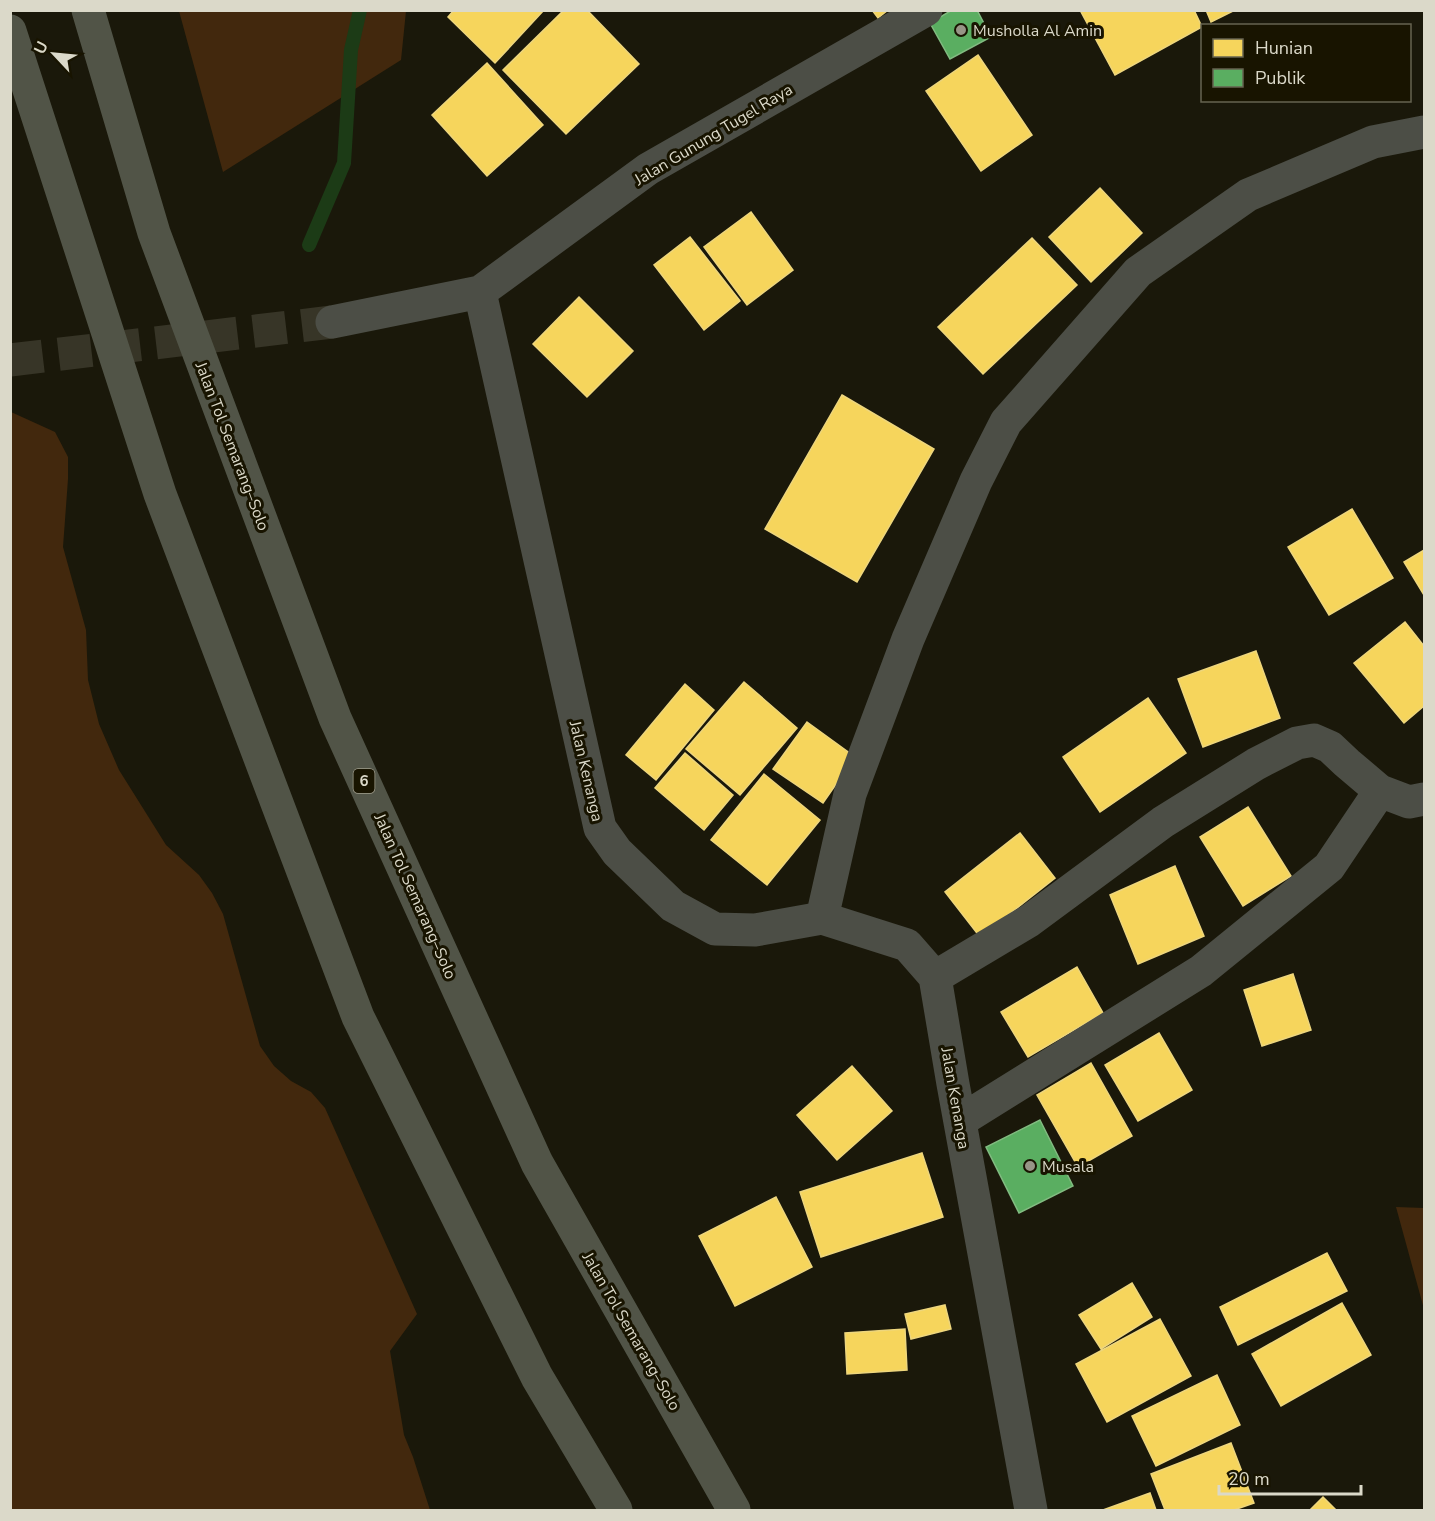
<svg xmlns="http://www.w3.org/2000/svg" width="1435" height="1521" font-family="'Nunito Sans',sans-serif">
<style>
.green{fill:#42280d}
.homes{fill:#f6d55c;stroke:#eed67d;stroke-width:1.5}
.public{fill:#5aae61;stroke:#81bb80;stroke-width:1.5}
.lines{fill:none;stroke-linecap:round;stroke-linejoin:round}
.stream{stroke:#1c3b16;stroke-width:14}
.minor-tunnel{stroke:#373527;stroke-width:33;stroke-dasharray:33 16;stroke-linecap:butt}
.minor{stroke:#4c4e46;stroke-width:33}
.highway{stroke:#515447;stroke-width:33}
.poi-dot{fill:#979586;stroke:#181400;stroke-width:2}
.labels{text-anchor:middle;stroke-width:6;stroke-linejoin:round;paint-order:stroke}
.shield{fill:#181400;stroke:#a09e8d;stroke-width:1.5}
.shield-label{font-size:15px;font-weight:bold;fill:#dbd9c9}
.poi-label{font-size:16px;fill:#dbd9c9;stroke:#181400;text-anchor:start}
.street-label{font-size:16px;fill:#dbd9c9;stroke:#181400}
</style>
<rect width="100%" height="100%" fill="#1a180a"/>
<!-- green -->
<path class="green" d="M 179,11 L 406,11 L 401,60 L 223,172 Z
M 11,412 L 55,432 L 68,457 L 68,479 L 63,547 L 86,630 L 88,680 L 99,724 L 119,770 L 166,845 L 199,875 L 212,893 L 223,914 L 260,1046 L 274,1066 L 291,1081 L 311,1092 L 325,1108 L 417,1314 L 390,1351 L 404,1435 L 413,1457 L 430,1510 L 11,1510 Z
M 1396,1207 L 1424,1208 L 1424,1309 Z"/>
<!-- homes -->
<path class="homes" d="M 454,10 L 544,10 L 495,63 L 448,17 Z
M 564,10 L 587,10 L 639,64 L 566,134 L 503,70 Z
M 872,10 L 888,10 L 878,18 Z
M 1080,10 L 1194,10 L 1202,27 L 1115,75 Z
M 1206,10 L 1235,10 L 1211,22 Z
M 978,55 L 1032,135 L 981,171 L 926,91 Z
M 487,63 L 543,125 L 487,176 L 432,115 Z
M 1100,188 L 1142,233 L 1091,282 L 1049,237 Z
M 751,212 L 793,270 L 747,305 L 704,247 Z
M 690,237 L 740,301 L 704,330 L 654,265 Z
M 1032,238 L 1077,285 L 983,374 L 938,327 Z
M 579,297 L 633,351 L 587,397 L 533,344 Z
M 842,395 L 934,449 L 857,582 L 765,529 Z
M 1352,509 L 1393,578 L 1329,615 L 1288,547 Z
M 1424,550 L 1424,595 L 1404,562 Z
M 1405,622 L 1424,646 L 1424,706 L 1404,723 L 1354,663 Z
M 1256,651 L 1280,718 L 1203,747 L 1178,679 Z
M 744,682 L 797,728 L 740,795 L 686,749 Z
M 685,684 L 714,710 L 656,780 L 626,755 Z
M 1148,698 L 1186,753 L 1100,812 L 1063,757 Z
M 807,722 L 855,757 L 823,803 L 773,769 Z
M 685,753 L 733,795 L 704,830 L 655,788 Z
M 764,774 L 820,820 L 767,885 L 711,840 Z
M 1248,807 L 1291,876 L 1243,906 L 1200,837 Z
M 1020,833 L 1055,878 L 980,937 L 945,892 Z
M 1175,866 L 1204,936 L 1138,964 L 1110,895 Z
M 1077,967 L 1103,1013 L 1028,1057 L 1001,1012 Z
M 1293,974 L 1311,1030 L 1262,1046 L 1244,990 Z
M 1159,1033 L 1192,1090 L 1138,1121 L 1105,1065 Z
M 1091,1063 L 1132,1136 L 1078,1167 L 1037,1095 Z
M 852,1066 L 892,1111 L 837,1160 L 797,1115 Z
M 922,1153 L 943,1217 L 821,1257 L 800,1192 Z
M 776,1197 L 812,1267 L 735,1306 L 699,1236 Z
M 1327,1253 L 1347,1291 L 1238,1345 L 1220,1307 Z
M 1132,1283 L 1152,1317 L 1101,1349 L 1079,1315 Z
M 1342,1303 L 1371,1355 L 1281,1406 L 1252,1354 Z
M 945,1305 L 951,1329 L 911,1339 L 905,1314 Z
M 1160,1319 L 1191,1376 L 1107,1422 L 1076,1364 Z
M 905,1329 L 907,1370 L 847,1374 L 845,1333 Z
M 1217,1375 L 1240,1425 L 1156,1466 L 1132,1416 Z
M 1231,1443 L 1254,1503 L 1234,1510 L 1165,1510 L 1151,1474 Z
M 1150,1493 L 1156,1510 L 1103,1510 Z
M 1323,1497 L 1336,1510 L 1310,1510 Z"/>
<!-- public -->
<path class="public" d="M 952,10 L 977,10 L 991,37 L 950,59 L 930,23 Z
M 1040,1120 L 1073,1186 L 1019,1213 L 986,1147 Z"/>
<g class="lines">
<!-- stream -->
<path class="stream" d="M 309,245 L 344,163 L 351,50 L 360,10"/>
<!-- minor-tunnel -->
<path class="minor-tunnel" d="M 10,360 L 332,322"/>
<!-- minor -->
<path class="minor" d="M 480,292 L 600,828 L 617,852 L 673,906 L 715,929 L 755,930 L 822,918 L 907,945 L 935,977 L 953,1084 L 1031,1510
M 332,322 L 480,292 L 648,169 L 926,10
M 822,918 L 850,794 L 908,639 L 976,481 L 1006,422 L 1138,272 L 1248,195 L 1373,142 L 1424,132
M 935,977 L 1029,921 L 1163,822 L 1256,764 L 1297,743 L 1314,740 L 1330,747 L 1347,763 L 1380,791 L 1409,802 L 1424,799
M 960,1121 L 1201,971 L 1329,867 L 1380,791"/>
<!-- highway -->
<path class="highway" d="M 88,10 L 154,233 L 335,718 L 537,1163 L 734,1510
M 10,31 L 160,494 L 358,1017 L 537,1377 L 616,1510"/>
</g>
<!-- markers -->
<g class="poi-dot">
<circle cx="961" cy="30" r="6"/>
<circle cx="1030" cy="1166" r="6"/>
</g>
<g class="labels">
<!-- shield labels -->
<rect class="shield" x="353.5" y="769" width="21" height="24" rx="4.5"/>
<g class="shield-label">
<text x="364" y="786">6</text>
</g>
<!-- poi labels -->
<g class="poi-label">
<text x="973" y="36">Musholla Al Amin</text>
<text x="1042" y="1172">Musala</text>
</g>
<!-- street labels -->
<g class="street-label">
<text transform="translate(713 134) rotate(-31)" y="6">Jalan Gunung Tugel Raya</text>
<text transform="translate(233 446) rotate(69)" y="6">Jalan Tol Semarang–Solo</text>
<text transform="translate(587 771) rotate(77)" y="6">Jalan Kenanga</text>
<text transform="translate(416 896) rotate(66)" y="6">Jalan Tol Semarang–Solo</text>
<text transform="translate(956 1098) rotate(80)" y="6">Jalan Kenanga</text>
<text transform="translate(632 1331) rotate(60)" y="6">Jalan Tol Semarang–Solo</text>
</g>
</g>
<!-- border -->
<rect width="1435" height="1521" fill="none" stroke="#dbd9c9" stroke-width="24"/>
<!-- legend -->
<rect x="1201" y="24" width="210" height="78" fill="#181400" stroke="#666350" stroke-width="1.5"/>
<rect x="1213" y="39" width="30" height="18" fill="#f6d55c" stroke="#666350" stroke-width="1.5"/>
<text x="1255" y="54" font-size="18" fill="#dbd9c9">Hunian</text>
<rect x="1213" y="69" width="30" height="18" fill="#5aae61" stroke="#666350" stroke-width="1.5"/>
<text x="1255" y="84" font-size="18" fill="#dbd9c9">Publik</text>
<!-- north arrow -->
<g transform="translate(54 54) rotate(296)" stroke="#181400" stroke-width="4.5" paint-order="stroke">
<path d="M0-4.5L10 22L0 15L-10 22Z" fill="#dbd9c9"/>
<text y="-9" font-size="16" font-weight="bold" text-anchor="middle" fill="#dbd9c9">U</text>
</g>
<!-- scale -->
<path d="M1219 1485v9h142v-9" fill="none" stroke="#dbd9c9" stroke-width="3"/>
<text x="1228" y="1485" font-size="18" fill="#dbd9c9" stroke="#181400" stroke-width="4.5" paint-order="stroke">20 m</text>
</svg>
